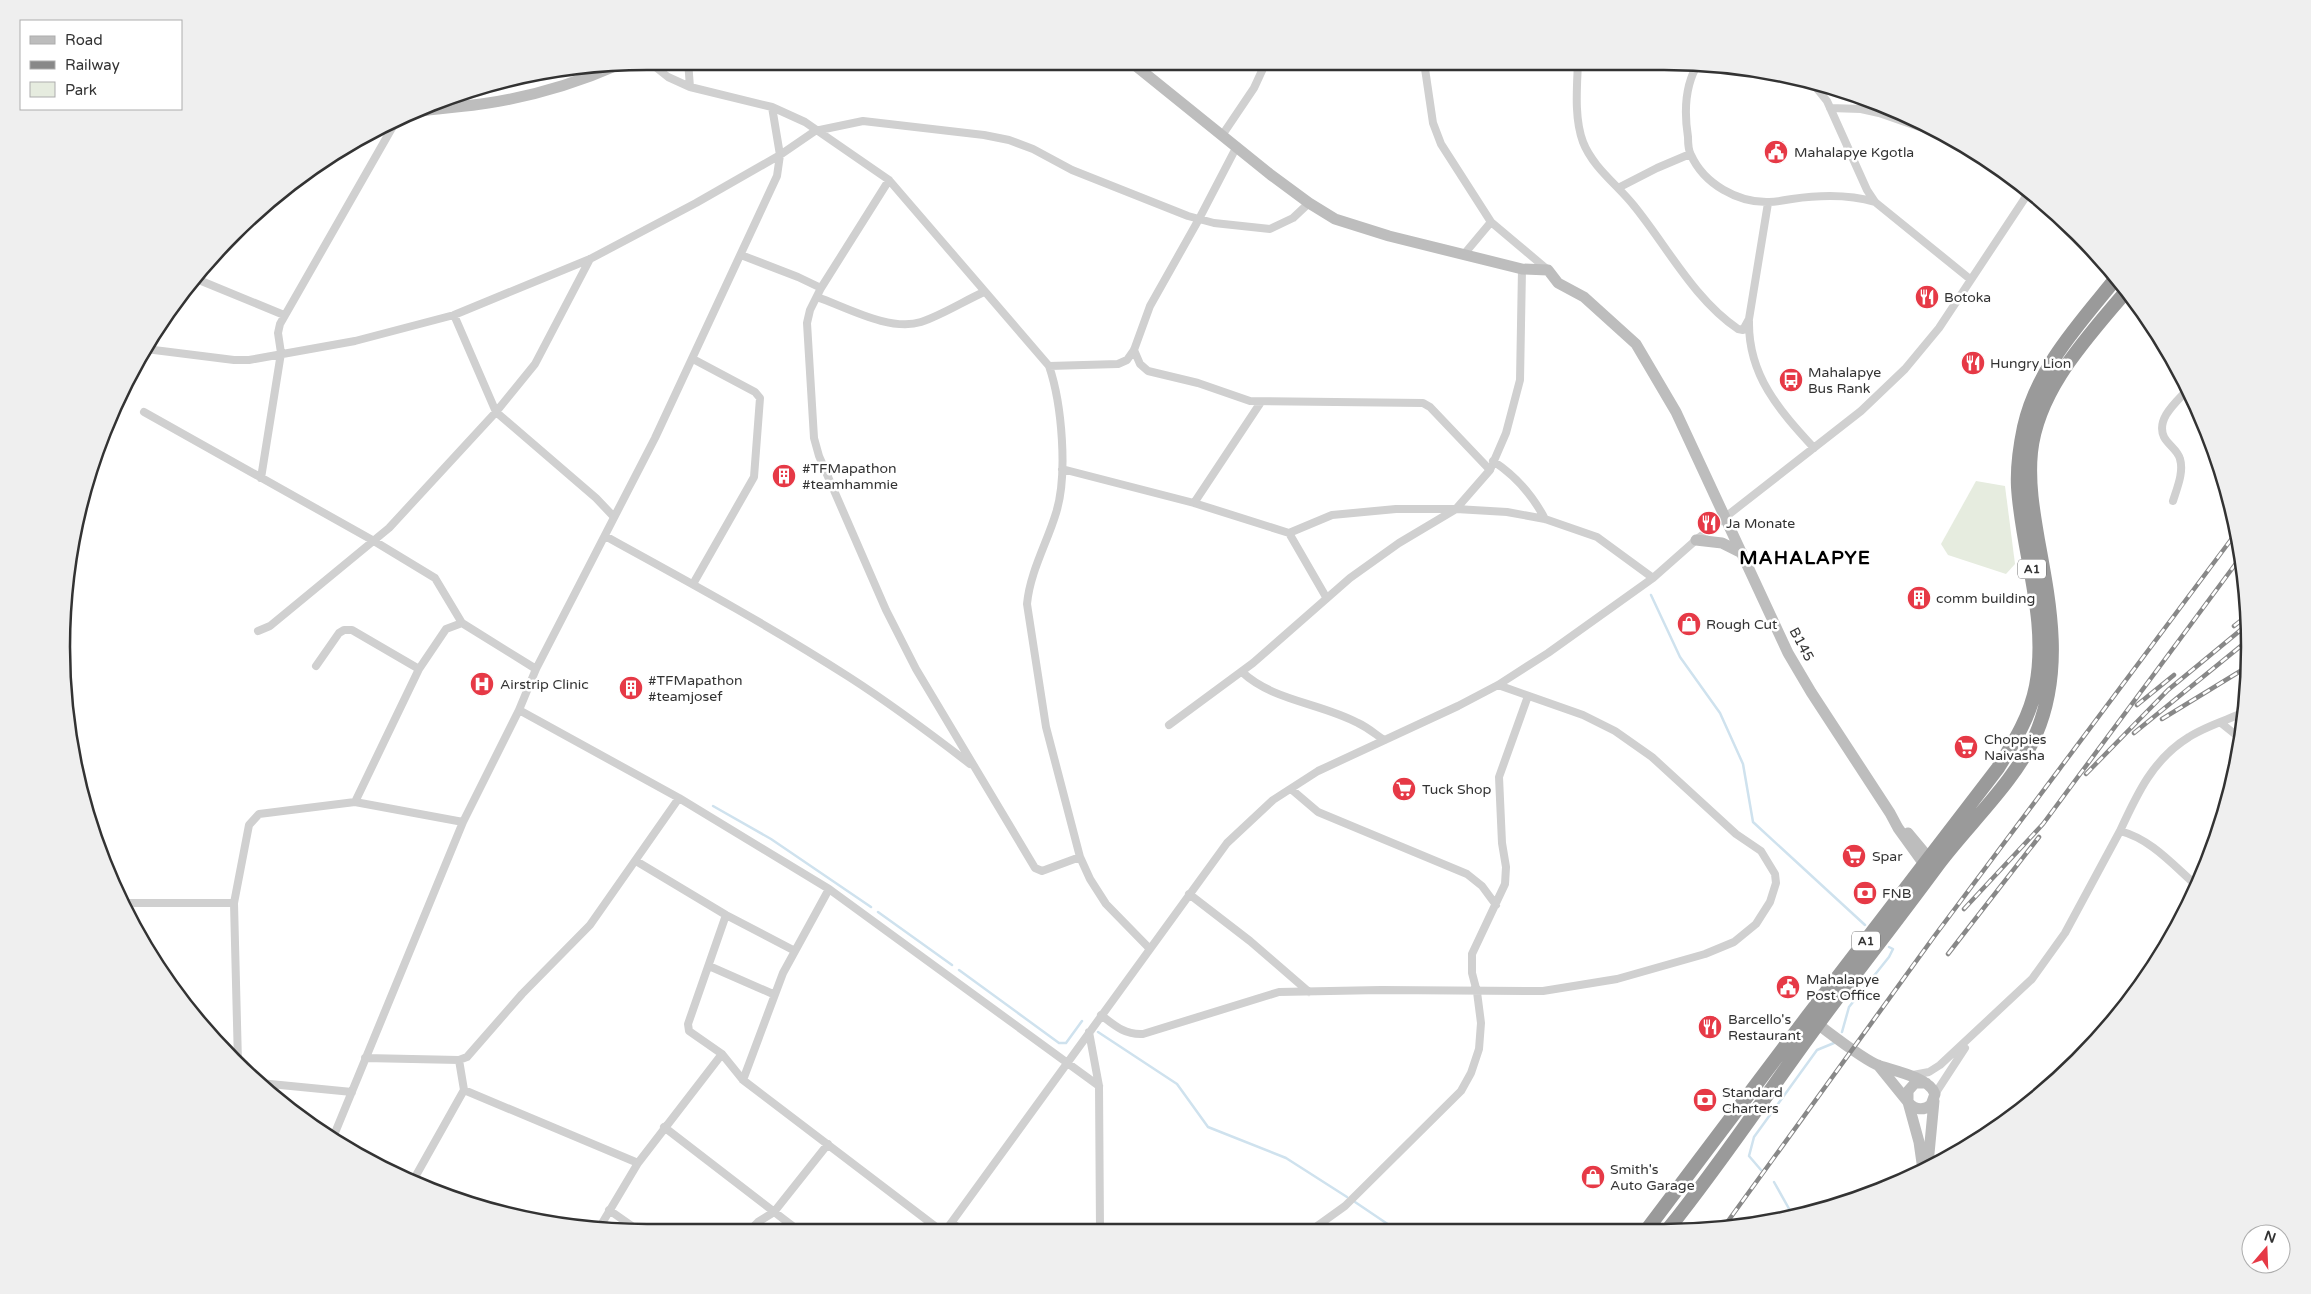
<svg xmlns="http://www.w3.org/2000/svg" width="2311" height="1294" font-family="'Varela Round',sans-serif">
<style>
.park{fill:#e6ecdf}
.lines{fill:none;stroke-linecap:round;stroke-linejoin:round}
.stream{stroke:#cfe2ee;stroke-width:2.5}
.street{stroke:#d0d0d0;stroke-width:8}
.secondary{stroke:#bdbdbd;stroke-width:11}
.highway{stroke:#9a9a9a;stroke-width:14}
.rail-casing{stroke:#888;stroke-width:4.5}
.rail{stroke:#fff;stroke-width:2.5;stroke-dasharray:8;stroke-linecap:butt}
.labels{text-anchor:middle;stroke-width:5;stroke-linejoin:round;paint-order:stroke}
.shield{fill:#fff;stroke:#707070;stroke-width:1}
.shield-label{font-size:12px;font-weight:bold;fill:#333}
.poi-label{font-size:14px;fill:#333;stroke:#fff;text-anchor:start}
.street-label{font-size:14px;fill:#333;stroke:#fff}
.district-label{font-size:19px;font-weight:bold;letter-spacing:1px;fill:#000;stroke:#fff}
.rim{fill:none;stroke:#333;stroke-width:2.5}
</style>
<rect width="100%" height="100%" fill="#fff"/>
<!-- park -->
<path class="park" d="M 1976,481 L 2005,486 L 2015,564 L 2006,574 L 1948,555 L 1941,544 Z"/>
<g class="lines">
<!-- stream -->
<path class="stream" d="M 1651,595 L 1680,657 L 1720,713 L 1743,764 L 1753,822 L 1865,925
M 713,806 L 771,839 L 871,907
M 878,912 L 952,965
M 959,970 L 1059,1043 L 1066,1043 L 1082,1021
M 1098,1032 L 1177,1084 L 1208,1127 L 1286,1158 L 1347,1197
M 1842,1032 L 1849,1007 L 1889,957 L 1893,949 L 1889,947
M 1761,1170 L 1749,1156 L 1754,1137 L 1817,1050 L 1834,1043
M 1774,1182 L 1792,1214
M 1355,1202 L 1395,1229"/>
<!-- street -->
<path class="street" d="M 688,61 L 690,87
M 1424,62 L 1433,123 L 1441,144 L 1491,222 L 1548,270
M 1578,62 C 1577,87 1574,118 1583,142 C 1593,168 1619,186 1635,207 C 1668,248 1694,299 1738,329 L 1743,330 L 1749,319 L 1768,203
M 1699,62 C 1685,84 1684,112 1688,137 C 1688,143 1688,150 1691,155 C 1704,184 1738,203 1769,202 C 1777,202 1784,200 1792,199 C 1820,195 1848,194 1875,202
M 1810,80 L 1827,101 L 1867,190 L 1875,202 L 1970,279
M 772,107 L 805,122 L 889,180 L 1049,366 C 1062,404 1068,475 1056,513 C 1047,543 1030,572 1027,604 L 1046,727 L 1080,857 L 1090,879 L 1106,904 L 1149,948
M 1830,108 L 1861,109 L 1879,113 L 1957,140
M 1223,134 L 1254,88 L 1266,62
M 2002,172 L 2027,195
M 889,180 L 821,288 L 810,310 L 807,323 L 814,438 L 819,456 L 886,610 L 916,669 L 1035,868 L 1042,871 L 1080,857
M 1618,188 L 1657,168 L 1690,154
M 1465,253 L 1491,222
M 741,255 L 798,277 L 821,288
M 194,278 L 284,315
M 817,297 C 846,307 890,332 921,322 C 942,315 964,301 984,292
M 454,315 L 496,412 L 596,498 L 614,517
M 1749,321 C 1748,375 1779,410 1814,448
M 146,349 L 234,360 L 249,360 L 355,341 L 454,315 L 590,259 L 696,203 L 780,155 L 815,131 L 863,121 L 984,135 L 1009,140 L 1033,149 L 1072,170 L 1188,216 L 1214,223 L 1270,229 L 1293,218 L 1309,203
M 148,349 L 158,326
M 1134,350 L 1140,364 L 1148,371 L 1198,383 L 1250,401 L 1423,403 L 1430,407 L 1490,470
M 693,359 L 755,392 L 760,398 L 754,477 L 693,584
M 1049,366 L 1118,364 L 1127,360 L 1134,350 L 1150,306 L 1199,219 L 1237,146
M 144,412 L 374,541 L 435,578 L 462,623 L 536,669
M 1493,461 C 1516,476 1533,496 1545,519
M 1062,469 L 1194,503 L 1289,533 L 1332,515 L 1396,509 L 1456,509 L 1507,512 L 1545,519 L 1597,537 L 1653,578
M 261,478 L 281,353 L 278,333 L 280,324 L 396,121
M 2173,501 C 2177,488 2184,472 2180,459 C 2178,450 2168,445 2164,437 C 2155,418 2179,400 2189,388
M 1194,503 L 1261,402
M 1289,533 L 1326,597
M 605,536 C 687,581 770,626 849,677 C 891,704 931,734 970,764
M 258,631 L 270,626 L 389,528 L 496,412 L 535,364 L 590,259
M 316,666 L 339,633 L 344,630 L 352,630 L 419,669
M 1242,672 C 1273,701 1321,703 1358,723 C 1367,727 1375,734 1384,740
M 519,710 L 679,798 L 829,889 L 1099,1086
M 2221,723 L 2241,739
M 1169,725 L 1253,663 L 1350,578 L 1399,543 L 1456,509 L 1490,470 L 1506,433 L 1520,380 L 1522,269
M 1291,789 L 1318,812 L 1467,874 L 1482,886 L 1496,905
M 355,802 L 419,669 L 446,629 L 462,623
M 2120,831 C 2137,794 2153,759 2189,737 C 2206,726 2227,720 2245,712
M 636,861 L 726,915 L 795,951
M 1189,894 L 1250,941 L 1309,992
M 123,903 L 234,903
M 726,915 L 688,1024 L 689,1031 L 722,1054 L 743,1080 L 940,1230
M 709,966 L 773,994
M 1101,1015 C 1115,1026 1125,1035 1143,1034 L 1279,992 L 1381,990 L 1543,991 L 1617,979 L 1705,954 L 1734,942 L 1756,924 L 1770,902 L 1776,883 L 1775,874 L 1761,851 L 1736,834 L 1652,757 L 1615,731 L 1583,715 L 1498,685
M 1089,1032 L 1099,1086 L 1100,1230
M 365,1058 L 459,1060 L 467,1057 L 522,994 L 590,925 L 679,798
M 238,1063 L 234,903 L 249,825 L 259,814 L 355,802 L 463,822
M 1913,1075 L 1929,1072 L 1940,1065 L 2032,979 L 2065,933 L 2120,831 C 2151,839 2173,865 2196,885
M 743,1080 L 783,973 L 829,889
M 260,1083 L 352,1092
M 464,1090 L 638,1163
M 1935,1094 L 1965,1048
M 664,1127 L 799,1231
M 332,1140 L 463,822 L 519,710 L 536,669 L 655,438 L 777,176 L 780,155 L 772,107 L 690,87 L 668,77 L 648,61
M 414,1179 L 464,1090 L 459,1060
M 609,1210 L 639,1231
M 951,1223 L 963,1230
M 1313,1229 L 1345,1206 L 1461,1091 L 1471,1073 L 1479,1049 L 1481,1023 L 1477,992 L 1472,973 L 1472,954 L 1505,884 L 1506,867 L 1502,843 L 1499,777 L 1528,696
M 598,1230 L 638,1163 L 722,1054
M 946,1230 L 1227,843 L 1273,800 L 1318,771 L 1458,706 L 1498,685 L 1548,653 L 1653,578 L 1696,540 L 1861,411 L 1905,369 L 1939,328 L 2029,192
M 749,1231 L 758,1222 L 774,1212 L 828,1144"/>
<!-- secondary -->
<path class="secondary" d="M 1131,62 L 1271,175 L 1309,203 L 1335,219 L 1389,236 L 1522,269 L 1548,270 L 1558,283 L 1584,297 L 1636,344 L 1676,412 L 1788,653 L 1811,692 L 1890,813 L 1898,828 L 1929,871
M 415,112 C 439,108 464,107 488,103 C 534,96 577,83 620,64
M 1696,540 L 1722,543 L 1742,553
M 1908,833 L 1933,863
M 1812,1020 C 1829,1032 1863,1060 1880,1066 C 1895,1071 1930,1078 1935,1094 L 1931,1105 C 1923,1111 1915,1110 1908,1102 L 1908,1091 L 1915,1083 L 1926,1083
M 1878,1065 L 1908,1102 L 1919,1142 L 1923,1170
M 1928,1164 L 1934,1101"/>
<!-- highway -->
<path class="highway" d="M 1648,1228 L 1807,1017 L 1998,768 C 2014,742 2030,717 2036,686 C 2049,618 2022,554 2018,487 C 2017,468 2020,446 2024,427 C 2037,368 2080,323 2117,277
M 1669,1228 C 1722,1162 1768,1092 1818,1024 C 1857,971 1898,919 1937,866 C 1968,824 2015,782 2036,734 C 2063,671 2050,605 2038,540 C 2033,511 2028,482 2031,452 C 2038,388 2088,337 2128,289"/>
<!-- rail casing -->
<g class="rail-casing">
<path id="rail" d="M 2234,626 L 2248,615
M 2137,705 L 2174,675
M 2162,719 L 2247,667
M 2134,733 L 2247,641
M 2086,774 L 2168,690 L 2248,624
M 1964,909 L 2043,824 L 2240,558
M 1948,954 L 2039,837
M 1723,1228 L 1933,938 L 2236,533"/>
</g>
<!-- rail -->
<use href="#rail" class="rail"/>
</g>
<!-- icons -->
<defs>
<g id="civic-disc" transform="scale(1.25)"><circle r="9.5" fill="#e63946" stroke="#fff"/><path d="M-.6-6.5H3V-4.5H.6V-3L4-1V1h2V6H-6V1h2V-1L-.6-3ZM-1.2 2.5V6h2.4V2.5Z" fill="#fff"/></g>
<g id="restaurant-disc" transform="scale(1.25)"><circle r="9.5" fill="#e63946" stroke="#fff"/><path d="M-5-6h1v4h1v-4h1v4h1v-4h1v5L-1.5 .5V6h-2V.5L-5-1ZM5-6V6H3V1.5H1.5Q1.5-4 5-6Z" fill="#fff"/></g>
<g id="bus-disc" transform="scale(1.25)"><circle r="9.5" fill="#e63946" stroke="#fff"/><path d="M-5-6H5V4H4V6H2V4H-2V6H-4V4H-5ZM-3.5-4V0h7V-4ZM-3.5 1.2v1.5H-2V1.2ZM2 1.2v1.5H3.5V1.2Z" fill="#fff"/></g>
<g id="building-disc" transform="scale(1.25)"><circle r="9.5" fill="#e63946" stroke="#fff"/><path d="M-4-6H4V6H1V3H-1V6H-4ZM-2.5-4.3h1.7v1.8h-1.7ZM.8-4.3h1.7v1.8H.8ZM-2.5-1h1.7V.8h-1.7ZM.8-1h1.7V.8H.8Z" fill="#fff"/></g>
<g id="shop-disc" transform="scale(1.25)"><circle r="9.5" fill="#e63946" stroke="#fff"/><path d="M-5-2.5h2.3a2.7 3.5 0 0 1 5.4 0H5L5.5 6h-11ZM-1.5-2.5h3a1.5 2.3 0 0 0-3 0Z" fill="#fff"/></g>
<g id="hospital-disc" transform="scale(1.25)"><circle r="9.5" fill="#e63946" stroke="#fff"/><path d="M-5-5h3v3.5h4V-5h3V5h-3V1.5h-4V5h-3Z" fill="#fff"/></g>
<g id="supermarket-disc" transform="scale(1.25)"><circle r="9.5" fill="#e63946" stroke="#fff"/><path d="M-6-5.5h2.5l.6 2H6L4.5 2H-2.5L-4.4-4H-6ZM-1.5 3.2a1.3 1.3 0 1 0 .1 0ZM3 3.2a1.3 1.3 0 1 0 .1 0Z" fill="#fff"/></g>
<g id="bank-disc" transform="scale(1.25)"><circle r="9.5" fill="#e63946" stroke="#fff"/><path d="M-6-4H6V4H-6ZM0-2.3a2.3 2.3 0 1 0 0 4.6a2.3 2.3 0 1 0 0-4.6Z" fill="#fff"/></g>
</defs>
<g fill-rule="evenodd">
<use href="#civic-disc" x="1776" y="152"/>
<use href="#restaurant-disc" x="1927" y="297"/>
<use href="#restaurant-disc" x="1973" y="363"/>
<use href="#bus-disc" x="1791" y="380"/>
<use href="#building-disc" x="784" y="476"/>
<use href="#restaurant-disc" x="1709" y="523"/>
<use href="#building-disc" x="1919" y="598"/>
<use href="#shop-disc" x="1689" y="624"/>
<use href="#hospital-disc" x="482" y="684"/>
<use href="#building-disc" x="631" y="688"/>
<use href="#supermarket-disc" x="1966" y="747"/>
<use href="#supermarket-disc" x="1404" y="789"/>
<use href="#supermarket-disc" x="1854" y="856"/>
<use href="#bank-disc" x="1865" y="893"/>
<use href="#civic-disc" x="1788" y="987"/>
<use href="#restaurant-disc" x="1710" y="1027"/>
<use href="#bank-disc" x="1705" y="1100"/>
<use href="#shop-disc" x="1593" y="1177"/>
</g>
<g class="labels">
<!-- shield labels -->
<g class="shield">
<rect x="2018" y="559.5" width="28" height="19" rx="4"/>
<rect x="1852" y="931.5" width="28" height="19" rx="4"/>
</g>
<g class="shield-label">
<text x="2032" y="573">A1</text>
<text x="1866" y="945">A1</text>
</g>
<!-- poi labels -->
<g class="poi-label">
<text x="1794" y="157">Mahalapye Kgotla</text>
<text x="1944" y="302">Botoka</text>
<text x="1990" y="368">Hungry Lion</text>
<text x="1808" y="377">Mahalapye<tspan x="1808" dy="16">Bus Rank</tspan></text>
<text x="802" y="473">#TFMapathon<tspan x="802" dy="16">#teamhammie</tspan></text>
<text x="1726" y="528">Ja Monate</text>
<text x="1936" y="603">comm building</text>
<text x="1706" y="629">Rough Cut</text>
<text x="648" y="685">#TFMapathon<tspan x="648" dy="16">#teamjosef</tspan></text>
<text x="500" y="689">Airstrip Clinic</text>
<text x="1984" y="744">Choppies<tspan x="1984" dy="16">Naivasha</tspan></text>
<text x="1422" y="794">Tuck Shop</text>
<text x="1872" y="861">Spar</text>
<text x="1882" y="898">FNB</text>
<text x="1806" y="984">Mahalapye<tspan x="1806" dy="16">Post Office</tspan></text>
<text x="1728" y="1024">Barcello's<tspan x="1728" dy="16">Restaurant</tspan></text>
<text x="1722" y="1097">Standard<tspan x="1722" dy="16">Charters</tspan></text>
<text x="1610" y="1174">Smith's<tspan x="1610" dy="16">Auto Garage</tspan></text>
</g>
<!-- street labels -->
<g class="street-label">
<text transform="translate(1802 644) rotate(62)" y="5">B145</text>
</g>
<!-- district labels -->
<g class="district-label">
<text x="1805" y="564">MAHALAPYE</text>
</g>
</g>
<!-- crop -->
<path d="M0 0H2311V1294H0ZM647 70H1664A577 577 0 0 1 2241 647V647A577 577 0 0 1 1664 1224H647A577 577 0 0 1 70 647V647A577 577 0 0 1 647 70Z" fill="#efefef" fill-rule="evenodd"/>
<path class="rim" d="M647 70H1664A577 577 0 0 1 2241 647V647A577 577 0 0 1 1664 1224H647A577 577 0 0 1 70 647V647A577 577 0 0 1 647 70Z"/>
<!-- legend -->
<rect x="20" y="20" width="162" height="90" fill="#ffffff" stroke="#adadad"/>
<rect x="30" y="36" width="25" height="8" fill="#bdbdbd" stroke="#adadad"/>
<text x="65" y="45" font-size="15" fill="#333333">Road</text>
<rect x="30" y="61" width="25" height="8" fill="#888888" stroke="#adadad"/>
<text x="65" y="70" font-size="15" fill="#333333">Railway</text>
<rect x="30" y="82" width="25" height="15" fill="#e6ecdf" stroke="#adadad"/>
<text x="65" y="95" font-size="15" fill="#333333">Park</text>
<!-- north arrow -->
<g transform="translate(2266 1249) rotate(19)"><circle r="24" fill="#ffffff" stroke="#adadad"/>
<path d="M0-4L9 19L0 12L-9 19Z" fill="#e63946"/>
<text y="-8" font-size="14" font-weight="bold" text-anchor="middle" fill="#333333">N</text>
</g>
</svg>
